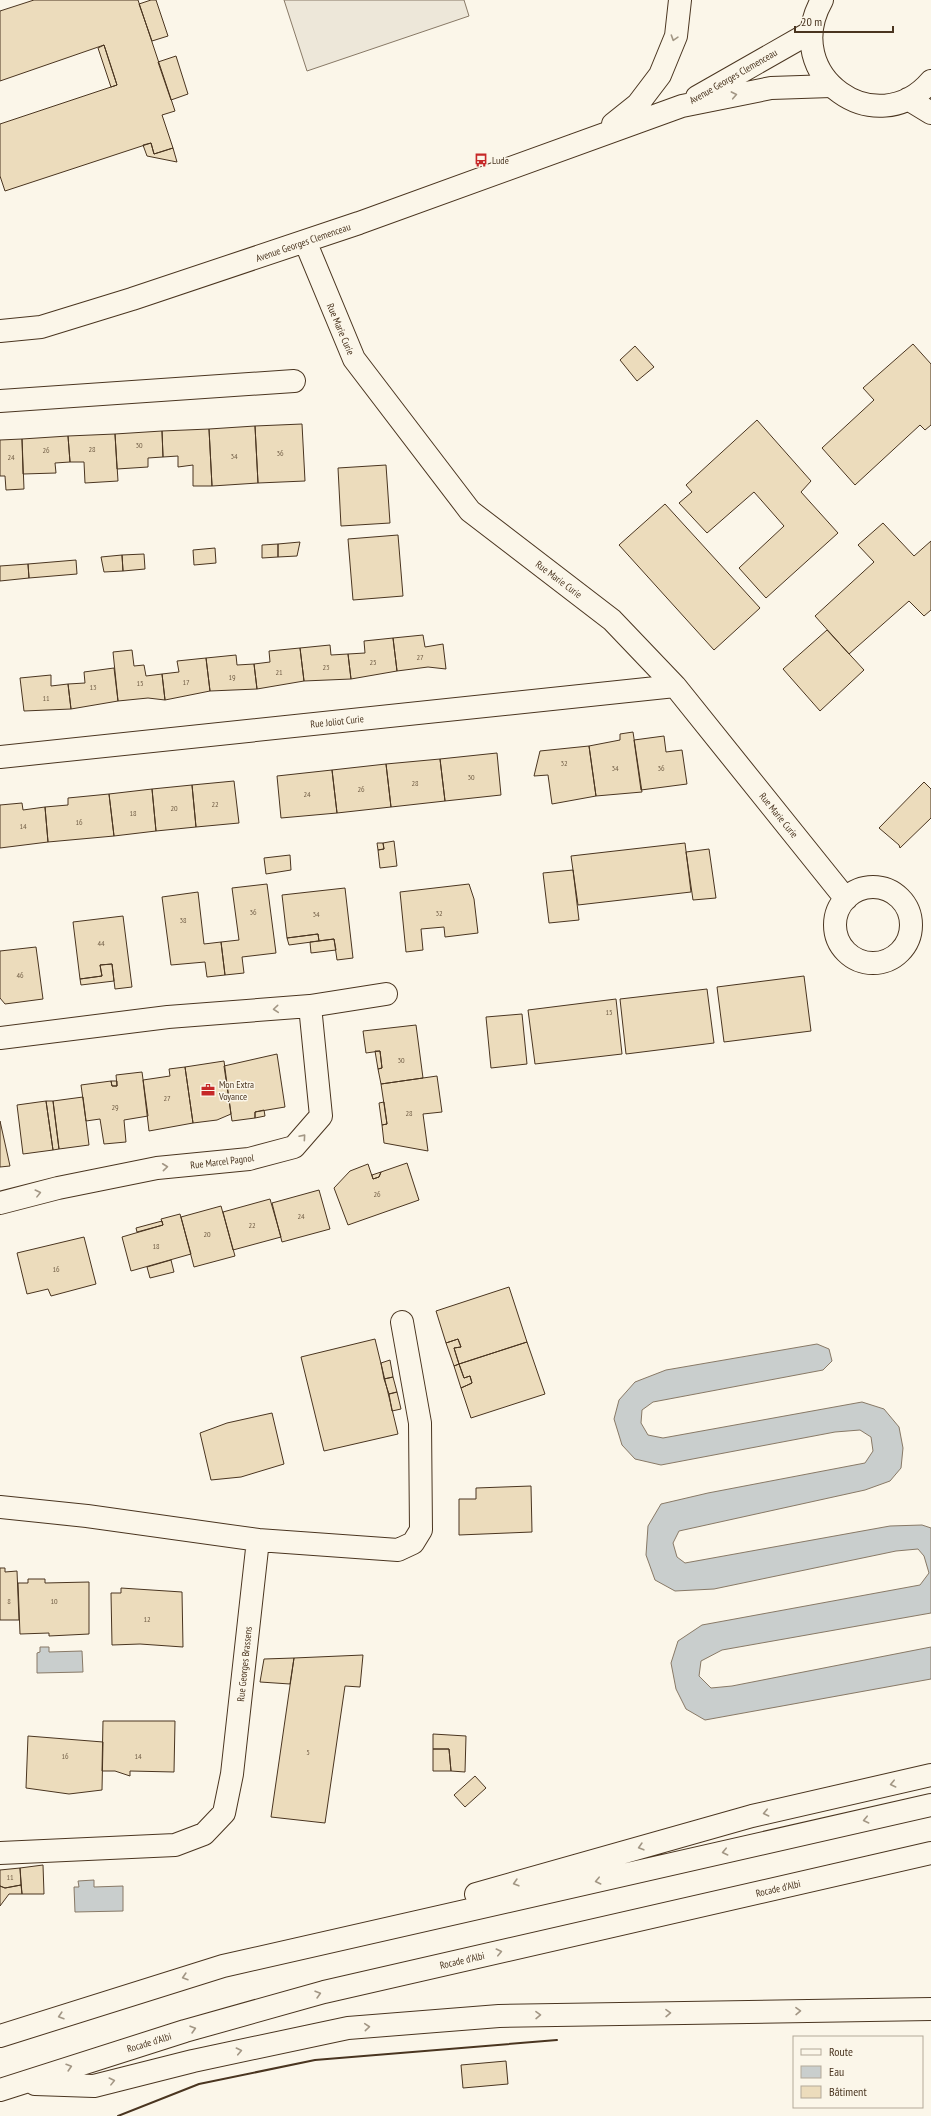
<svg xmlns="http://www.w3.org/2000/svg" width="931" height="2116" font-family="'PT Sans Narrow',sans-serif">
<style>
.parking{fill:#ede7d9;stroke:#887966}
.water{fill:#c9cecd;stroke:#887966}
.building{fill:#ecdcbc;stroke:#4a3520}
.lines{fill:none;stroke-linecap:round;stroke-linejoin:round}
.minor-casing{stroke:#4a3520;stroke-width:24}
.major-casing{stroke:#4a3520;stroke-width:24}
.highway-casing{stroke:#4a3520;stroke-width:24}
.minor{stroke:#fbf6e9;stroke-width:22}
.major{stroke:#fbf6e9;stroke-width:22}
.highway{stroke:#fbf6e9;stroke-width:22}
.wall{stroke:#4a3520;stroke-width:2}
.oneway{stroke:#a29684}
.labels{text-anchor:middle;stroke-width:3;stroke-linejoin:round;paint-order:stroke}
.number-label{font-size:8px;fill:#725f47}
.street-label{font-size:10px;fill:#4a3520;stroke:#fbf6e9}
.poi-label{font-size:10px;fill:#4a3520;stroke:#fbf6e9;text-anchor:start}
</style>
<rect width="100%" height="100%" fill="#fbf6e9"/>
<!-- parking -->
<path class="parking" d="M 284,0 L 464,0 L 469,16 L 307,71 Z"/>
<!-- water -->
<path class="water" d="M 817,1344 L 829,1349 L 832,1361 L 823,1370 L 653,1402 L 642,1410 L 641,1423 L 648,1435 L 663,1438 L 862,1402 L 884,1409 L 899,1427 L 903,1448 L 901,1468 L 890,1481 L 865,1490 L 679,1531 L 673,1543 L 677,1557 L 685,1563 L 890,1526 L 922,1525 L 931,1528 L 931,1613 L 722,1650 L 701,1661 L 699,1676 L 711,1688 L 732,1686 L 931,1647 L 931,1679 L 705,1720 L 686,1709 L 676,1689 L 671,1663 L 678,1641 L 702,1625 L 920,1585 L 929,1573 L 924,1556 L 918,1549 L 896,1551 L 714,1589 L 675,1591 L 655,1580 L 646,1555 L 648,1526 L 661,1504 L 708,1493 L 865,1463 L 873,1451 L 871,1437 L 860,1430 L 835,1432 L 661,1465 L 635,1459 L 622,1445 L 614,1419 L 619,1400 L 635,1382 L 666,1370 Z
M 40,1647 L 49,1647 L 49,1652 L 82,1651 L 83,1672 L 37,1673 L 37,1653 L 40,1652 Z
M 94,1880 L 94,1887 L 123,1886 L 123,1911 L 75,1912 L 74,1887 L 79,1887 L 78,1881 Z"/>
<!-- building -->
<path class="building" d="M 34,0 L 138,0 L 175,111 L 162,115 L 173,148 L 154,154 L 151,143 L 5,191 L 0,176 L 0,124 L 117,85 L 104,45 L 0,81 L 0,11 Z
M 151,0 L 156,0 L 168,36 L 152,41 L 139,4 Z
M 104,45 L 117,85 L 111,87 L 98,48 Z
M 176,56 L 188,94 L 171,100 L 158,62 Z
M 151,143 L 154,154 L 173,148 L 177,162 L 147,156 L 143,145 Z
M 913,344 L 931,364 L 931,425 L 925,430 L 920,425 L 855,485 L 822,448 L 874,400 L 863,388 Z
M 635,346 L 654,367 L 637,381 L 620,360 Z
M 757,420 L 811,481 L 801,492 L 838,533 L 766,598 L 739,568 L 784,526 L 754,492 L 707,533 L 679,503 L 692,492 L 686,485 Z
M 302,424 L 305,481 L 258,483 L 255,426 Z
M 255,426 L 258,483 L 212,486 L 209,429 Z
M 209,429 L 212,486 L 193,486 L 193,465 L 178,467 L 178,456 L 163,457 L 162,431 Z
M 162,431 L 163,457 L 148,458 L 148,467 L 117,469 L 115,434 Z
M 115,434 L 118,481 L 85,483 L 84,462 L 70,462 L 68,436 Z
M 68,436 L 70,462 L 55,463 L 56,473 L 23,474 L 22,439 Z
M 22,439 L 24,489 L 6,490 L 5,476 L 0,476 L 0,440 Z
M 386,465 L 390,523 L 341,526 L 338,468 Z
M 665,504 L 760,608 L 714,650 L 619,545 Z
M 883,523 L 914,556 L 931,541 L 931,610 L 924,616 L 909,601 L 849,654 L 815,616 L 874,562 L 858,545 Z
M 398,535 L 403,596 L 353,600 L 348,539 Z
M 300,542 L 297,556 L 278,557 L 278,544 Z
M 278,544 L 278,557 L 262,558 L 262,545 Z
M 215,548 L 216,563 L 194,565 L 193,550 Z
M 144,554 L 145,569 L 123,571 L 122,555 Z
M 122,555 L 123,571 L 104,572 L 101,557 Z
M 76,560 L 77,574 L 29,578 L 28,564 Z
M 28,564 L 29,578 L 0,581 L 0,566 Z
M 827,630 L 864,670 L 820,711 L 783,669 Z
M 423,635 L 425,647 L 443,644 L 446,669 L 428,667 L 397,671 L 393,638 Z
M 393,638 L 397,671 L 351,679 L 348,654 L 365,653 L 364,641 Z
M 330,645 L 331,655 L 348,654 L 351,679 L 304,681 L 300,648 Z
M 300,648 L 304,681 L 257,689 L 254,664 L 270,662 L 269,651 Z
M 132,650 L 134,666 L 144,665 L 146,676 L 162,674 L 165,700 L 148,698 L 118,701 L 113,652 Z
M 236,655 L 237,665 L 254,664 L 257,689 L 210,691 L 206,658 Z
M 206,658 L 210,691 L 165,700 L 162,674 L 179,672 L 177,661 Z
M 114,668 L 118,701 L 71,709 L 68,684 L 85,683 L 84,672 Z
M 51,675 L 51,686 L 68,684 L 71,709 L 24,711 L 20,678 Z
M 633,732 L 642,792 L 596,796 L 589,746 L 620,740 L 620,734 Z
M 664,736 L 666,752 L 682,750 L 687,784 L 641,790 L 634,740 Z
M 589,746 L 596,796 L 552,804 L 548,775 L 534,776 L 540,751 Z
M 497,753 L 501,795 L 445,801 L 440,759 Z
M 440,759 L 445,801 L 391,807 L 386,764 Z
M 386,764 L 391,807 L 337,813 L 332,770 Z
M 332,770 L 337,813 L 281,818 L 277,776 Z
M 234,781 L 239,823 L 196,827 L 192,785 Z
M 924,782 L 931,789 L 931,818 L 900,848 L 899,845 L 879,828 Z
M 192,785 L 196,827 L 156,831 L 152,789 Z
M 152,789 L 156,831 L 114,836 L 109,794 Z
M 109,794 L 114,836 L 48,842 L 45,807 L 68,805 L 68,798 Z
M 22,803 L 23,810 L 45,807 L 48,842 L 0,848 L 0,805 Z
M 394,841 L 397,866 L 380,868 L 378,850 L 384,849 L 383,843 Z
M 377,843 L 383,843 L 384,849 L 378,850 Z
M 685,843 L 691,892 L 578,905 L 571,856 Z
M 709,849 L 716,898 L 693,900 L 686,852 Z
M 290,855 L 291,870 L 266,874 L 264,858 Z
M 573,870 L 579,920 L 549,923 L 543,873 Z
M 267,884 L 276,953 L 242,957 L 244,973 L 225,975 L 221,942 L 239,940 L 232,888 Z
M 469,884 L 474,899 L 478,933 L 445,937 L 444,927 L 421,929 L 423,950 L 406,952 L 400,892 Z
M 345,888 L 353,958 L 337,960 L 334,939 L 319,941 L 318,934 L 287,938 L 282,895 Z
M 198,892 L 204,944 L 221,942 L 225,975 L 207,977 L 205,962 L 171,965 L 162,897 Z
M 123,916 L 132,987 L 115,989 L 112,964 L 100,965 L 102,976 L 80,979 L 73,922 Z
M 318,934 L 319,941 L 289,945 L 287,938 Z
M 334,939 L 336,950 L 311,953 L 310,942 Z
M 36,947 L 43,999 L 5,1004 L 0,998 L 0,951 Z
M 112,964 L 114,981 L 81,985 L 80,979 L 102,976 L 100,965 Z
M 804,976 L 811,1031 L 724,1042 L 717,987 Z
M 707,989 L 714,1043 L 626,1054 L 620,999 Z
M 616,999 L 622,1054 L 535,1064 L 528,1010 Z
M 522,1014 L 527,1064 L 491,1068 L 486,1017 Z
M 416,1025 L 423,1078 L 381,1084 L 378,1069 L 382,1068 L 380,1051 L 366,1053 L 363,1031 Z
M 375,1051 L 380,1051 L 382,1068 L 378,1069 Z
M 277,1054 L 285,1107 L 255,1112 L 255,1118 L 232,1121 L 224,1066 Z
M 224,1061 L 231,1114 L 217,1120 L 193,1123 L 185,1067 Z
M 185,1067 L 193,1123 L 149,1131 L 143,1080 L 170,1076 L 169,1069 Z
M 142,1072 L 148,1116 L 124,1120 L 126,1142 L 104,1144 L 100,1119 L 86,1121 L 81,1085 L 111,1081 L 112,1086 L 117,1086 L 116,1075 Z
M 437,1076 L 442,1112 L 423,1114 L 428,1151 L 384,1143 L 382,1125 L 387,1124 L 381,1084 Z
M 111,1081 L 117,1081 L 117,1086 L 112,1086 Z
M 83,1097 L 89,1145 L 59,1149 L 53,1101 Z
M 46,1101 L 53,1101 L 59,1149 L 53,1150 Z
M 46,1101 L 53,1150 L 23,1154 L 17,1105 Z
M 384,1102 L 387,1124 L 382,1125 L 379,1103 Z
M 264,1110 L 265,1116 L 255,1118 L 255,1112 Z
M 0,1121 L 10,1166 L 0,1167 Z
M 407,1163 L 419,1200 L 348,1225 L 334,1188 L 350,1171 L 368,1164 L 373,1179 L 379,1177 L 381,1172 Z
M 381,1172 L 379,1177 L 373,1179 L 372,1175 Z
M 319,1190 L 330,1229 L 282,1242 L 272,1203 Z
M 270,1199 L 281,1237 L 233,1250 L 223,1212 Z
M 221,1206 L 235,1256 L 194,1267 L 181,1217 Z
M 180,1214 L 191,1254 L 131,1271 L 122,1237 L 163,1225 L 161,1219 Z
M 162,1221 L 163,1225 L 137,1232 L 136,1228 Z
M 84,1237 L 96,1284 L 51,1296 L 48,1289 L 27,1294 L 17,1253 Z
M 171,1260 L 174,1272 L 150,1278 L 147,1267 Z
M 509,1287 L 527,1342 L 459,1364 L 454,1348 L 461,1347 L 458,1339 L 446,1343 L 436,1311 Z
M 375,1339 L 398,1434 L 324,1451 L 301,1357 Z
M 458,1339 L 461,1347 L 454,1348 L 459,1364 L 454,1366 L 446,1343 Z
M 527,1342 L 545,1394 L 471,1418 L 461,1388 L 472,1383 L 470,1376 L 464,1378 L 459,1364 Z
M 390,1360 L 393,1377 L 384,1379 L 381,1363 Z
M 459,1364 L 464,1378 L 470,1376 L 472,1383 L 461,1388 L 454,1366 Z
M 393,1377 L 397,1392 L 389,1394 L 384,1379 Z
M 397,1392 L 401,1409 L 392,1411 L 389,1394 Z
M 272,1413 L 284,1464 L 241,1477 L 211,1480 L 200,1433 L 227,1423 Z
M 531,1486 L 532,1532 L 459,1535 L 459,1499 L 476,1499 L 476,1488 Z
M 0,1568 L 5,1568 L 5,1572 L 17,1571 L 19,1620 L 0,1620 Z
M 28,1579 L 45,1579 L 45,1583 L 89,1582 L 89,1634 L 49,1636 L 49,1633 L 20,1634 L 18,1583 L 28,1583 Z
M 121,1588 L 182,1592 L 183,1647 L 140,1644 L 112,1645 L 111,1593 L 121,1593 Z
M 363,1655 L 360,1687 L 345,1686 L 325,1823 L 271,1817 L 294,1658 Z
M 294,1658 L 290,1684 L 260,1682 L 264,1659 Z
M 103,1721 L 175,1721 L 174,1772 L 130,1771 L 130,1776 L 115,1771 L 102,1771 Z
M 433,1734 L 466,1736 L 465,1772 L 451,1771 L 449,1749 L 433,1749 Z
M 28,1736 L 103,1742 L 102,1790 L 69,1794 L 26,1788 Z
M 433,1749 L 449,1749 L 451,1771 L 433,1771 Z
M 475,1776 L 486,1788 L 465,1807 L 454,1795 Z
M 43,1865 L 44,1894 L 22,1894 L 20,1868 Z
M 20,1868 L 21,1885 L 5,1888 L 0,1886 L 0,1870 Z
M 21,1885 L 22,1894 L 9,1894 L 0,1906 L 0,1886 L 5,1888 Z
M 506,2061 L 508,2084 L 463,2088 L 461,2065 Z"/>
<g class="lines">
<!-- minor casing -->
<g class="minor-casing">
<path id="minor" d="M 697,97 L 811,32
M 613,124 L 638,104 L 660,75 L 676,36 L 680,0
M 305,241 L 354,359 L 470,511 L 612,620 L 675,686 L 846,899
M 0,331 L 41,327 L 132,299 L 359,223 L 682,106 L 771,88 L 831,86
M 0,401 L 294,381
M 0,757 L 675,686
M835 925a38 38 0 1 1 76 0a38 38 0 1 1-76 0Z
M 310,1006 L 386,994
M 0,1038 L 168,1017 L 310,1006 L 321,1116 L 294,1147 L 249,1159 L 157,1168 L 58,1188 L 0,1203
M 0,1507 L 87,1516 L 258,1540 L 232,1774 L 224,1813 L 204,1834 L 175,1845 L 0,1853
M 258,1540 L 398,1550 L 413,1543 L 421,1530 L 420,1423 L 402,1322"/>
</g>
<!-- major casing -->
<g class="major-casing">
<path id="major" d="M 822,0 C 779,76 877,144 931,81
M 908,99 L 931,113"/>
</g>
<!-- highway casing -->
<g class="highway-casing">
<path id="highway" d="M 476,1894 L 752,1816 L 931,1775
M 0,2036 L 223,1966 L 931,1805
M 35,2084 L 94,2086 L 193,2061 L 348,2028 L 499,2016 L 931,2009
M 0,2090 L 185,2031 L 324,1992 L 931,1853"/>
</g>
<!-- minor -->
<use href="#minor" class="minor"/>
<!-- major -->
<use href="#major" class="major"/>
<!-- highway -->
<use href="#highway" class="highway"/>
<!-- wall -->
<path class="wall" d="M 118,2116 L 199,2084 L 315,2060 L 557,2040"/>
</g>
<!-- one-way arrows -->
<defs><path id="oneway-chevron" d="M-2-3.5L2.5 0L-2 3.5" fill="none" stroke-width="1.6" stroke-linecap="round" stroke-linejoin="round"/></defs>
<g class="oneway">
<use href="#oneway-chevron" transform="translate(674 38) rotate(108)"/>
<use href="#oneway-chevron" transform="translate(734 95) rotate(-11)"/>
<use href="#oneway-chevron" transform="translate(276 1009) rotate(175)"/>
<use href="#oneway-chevron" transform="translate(303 1137) rotate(-49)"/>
<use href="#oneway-chevron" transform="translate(165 1167) rotate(-6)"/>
<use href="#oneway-chevron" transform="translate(38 1193) rotate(-14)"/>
<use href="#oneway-chevron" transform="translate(893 1784) rotate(167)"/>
<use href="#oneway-chevron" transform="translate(766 1813) rotate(167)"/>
<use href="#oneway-chevron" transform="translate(866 1820) rotate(167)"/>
<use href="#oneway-chevron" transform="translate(641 1847) rotate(164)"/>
<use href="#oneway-chevron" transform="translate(725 1852) rotate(167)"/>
<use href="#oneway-chevron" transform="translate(598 1881) rotate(167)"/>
<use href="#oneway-chevron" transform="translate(516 1883) rotate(164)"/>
<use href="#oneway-chevron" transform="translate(499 1952) rotate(-13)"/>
<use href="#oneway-chevron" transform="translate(185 1977) rotate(163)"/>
<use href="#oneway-chevron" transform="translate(318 1994) rotate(-16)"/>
<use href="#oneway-chevron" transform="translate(798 2011) rotate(-1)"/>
<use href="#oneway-chevron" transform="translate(668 2013) rotate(-1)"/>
<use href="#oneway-chevron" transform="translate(538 2015) rotate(-1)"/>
<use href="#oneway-chevron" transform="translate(61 2016) rotate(163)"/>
<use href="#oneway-chevron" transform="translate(367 2027) rotate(-5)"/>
<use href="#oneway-chevron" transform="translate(193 2029) rotate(-16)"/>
<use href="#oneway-chevron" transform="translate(239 2051) rotate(-12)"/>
<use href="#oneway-chevron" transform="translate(69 2067) rotate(-17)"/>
<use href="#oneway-chevron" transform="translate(112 2081) rotate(-14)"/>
</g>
<!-- icons -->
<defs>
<g id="bus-bare" transform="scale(1.08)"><path d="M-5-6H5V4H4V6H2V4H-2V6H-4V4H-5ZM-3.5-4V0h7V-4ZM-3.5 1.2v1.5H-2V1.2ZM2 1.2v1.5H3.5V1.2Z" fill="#c62828" stroke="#fbf6e9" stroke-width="2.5" paint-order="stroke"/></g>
<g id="office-bare" transform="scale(1.08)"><path d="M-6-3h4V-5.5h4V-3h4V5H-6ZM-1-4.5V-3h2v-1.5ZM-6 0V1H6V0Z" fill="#c62828" stroke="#fbf6e9" stroke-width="2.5" paint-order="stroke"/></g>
</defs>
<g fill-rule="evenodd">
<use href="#bus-bare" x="481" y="160"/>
<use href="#office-bare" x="208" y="1090"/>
</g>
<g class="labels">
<!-- number labels -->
<g class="number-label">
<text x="139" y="448">30</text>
<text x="92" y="452">28</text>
<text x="46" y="453">26</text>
<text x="280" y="456">36</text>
<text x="234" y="459">34</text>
<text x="11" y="460">24</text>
<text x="420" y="660">27</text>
<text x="373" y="665">25</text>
<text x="326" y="670">23</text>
<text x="279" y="675">21</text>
<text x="232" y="680">19</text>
<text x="186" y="685">17</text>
<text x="140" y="686">15</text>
<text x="93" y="690">13</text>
<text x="46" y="701">11</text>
<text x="564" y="766">32</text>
<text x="615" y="771">34</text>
<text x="661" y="771">36</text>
<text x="471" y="780">30</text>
<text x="415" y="786">28</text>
<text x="361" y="792">26</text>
<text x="307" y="797">24</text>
<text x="215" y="807">22</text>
<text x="174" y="811">20</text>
<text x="133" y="816">18</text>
<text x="79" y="825">16</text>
<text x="23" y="829">14</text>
<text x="253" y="915">36</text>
<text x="439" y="916">32</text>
<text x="316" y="917">34</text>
<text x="183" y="923">38</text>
<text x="101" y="946">44</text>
<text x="20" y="978">46</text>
<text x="609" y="1015">15</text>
<text x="401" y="1063">30</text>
<text x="167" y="1101">27</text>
<text x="115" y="1110">29</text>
<text x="409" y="1116">28</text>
<text x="377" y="1197">26</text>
<text x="301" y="1219">24</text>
<text x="252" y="1228">22</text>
<text x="207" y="1237">20</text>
<text x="156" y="1249">18</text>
<text x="56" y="1272">16</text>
<text x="9" y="1604">8</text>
<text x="54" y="1604">10</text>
<text x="147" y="1622">12</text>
<text x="308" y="1755">5</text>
<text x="65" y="1759">16</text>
<text x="138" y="1759">14</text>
<text x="10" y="1880">11</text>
</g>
<!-- street labels -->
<g class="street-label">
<text transform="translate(733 76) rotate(-30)" y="4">Avenue Georges Clemenceau</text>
<text transform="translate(303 242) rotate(-19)" y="4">Avenue Georges Clemenceau</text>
<text transform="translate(341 329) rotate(67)" y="4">Rue Marie Curie</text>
<text transform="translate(559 579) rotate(37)" y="4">Rue Marie Curie</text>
<text transform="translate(337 721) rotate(-6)" y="4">Rue Joliot Curie</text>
<text transform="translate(779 815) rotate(51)" y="4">Rue Marie Curie</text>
<text transform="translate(222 1161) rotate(-7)" y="4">Rue Marcel Pagnol</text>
<text transform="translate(244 1664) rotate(-84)" y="4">Rue Georges Brassens</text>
<text transform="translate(778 1888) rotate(-13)" y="4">Rocade d'Albi</text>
<text transform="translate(462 1960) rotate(-13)" y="4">Rocade d'Albi</text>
<text transform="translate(149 2042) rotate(-17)" y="4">Rocade d'Albi</text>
</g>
<!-- poi labels -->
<g class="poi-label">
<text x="492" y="164">Lude</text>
<text x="219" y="1088">Mon Extra<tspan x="219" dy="12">Voyance</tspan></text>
</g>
</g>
<!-- legend -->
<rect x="793" y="2036" width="130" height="72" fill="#fbf6e9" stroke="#b4a999"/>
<rect x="801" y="2049" width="20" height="6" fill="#fbf6e9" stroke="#b4a999"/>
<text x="829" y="2056" font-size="12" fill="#4a3520">Route</text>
<rect x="801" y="2066" width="20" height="12" fill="#c9cecd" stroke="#b4a999"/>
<text x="829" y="2076" font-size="12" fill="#4a3520">Eau</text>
<rect x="801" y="2086" width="20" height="12" fill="#ecdcbc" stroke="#b4a999"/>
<text x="829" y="2096" font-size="12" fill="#4a3520">Bâtiment</text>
<!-- scale -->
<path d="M795 26v6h98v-6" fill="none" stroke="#4a3520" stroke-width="2"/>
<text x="801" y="26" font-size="12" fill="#4a3520" stroke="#fbf6e9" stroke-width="3" paint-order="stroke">20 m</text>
</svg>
